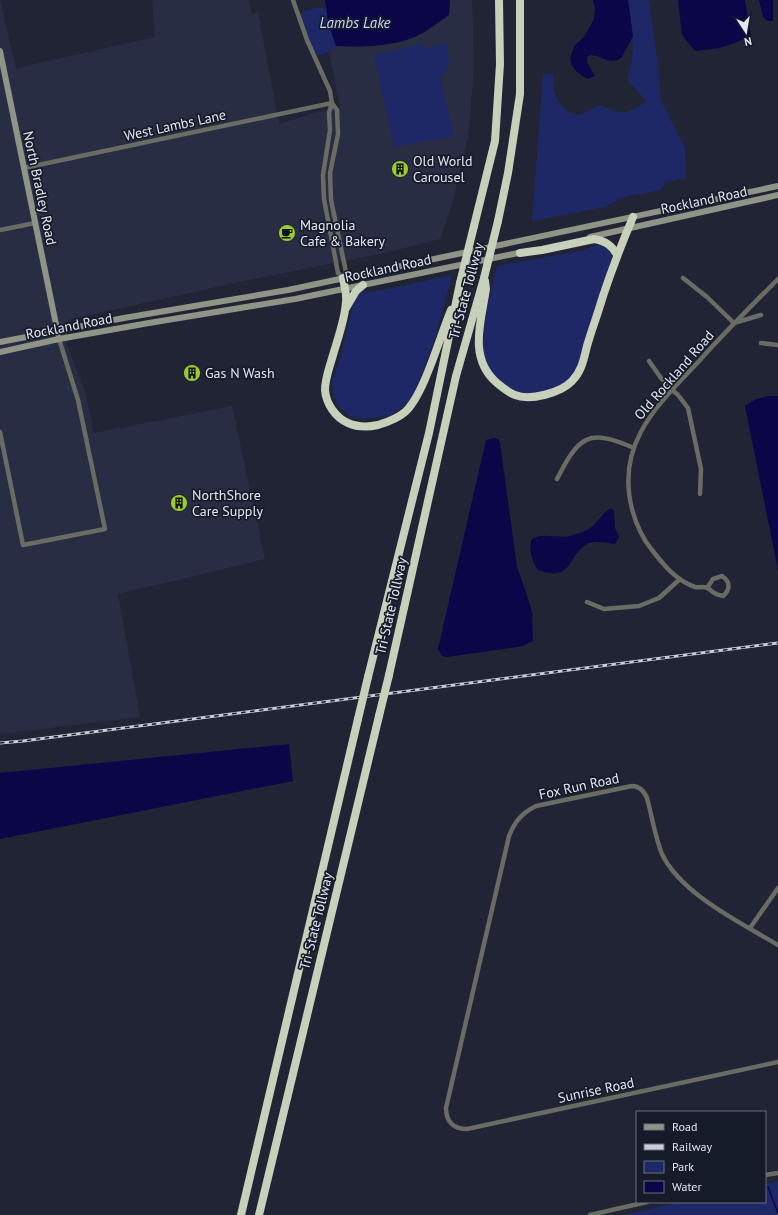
<svg xmlns="http://www.w3.org/2000/svg" width="778" height="1215" font-family="'PT Sans',sans-serif">
<style>
.built{fill:#282d43}
.green{fill:#1f2867}
.water{fill:#0a0648}
.lines{fill:none;stroke-linecap:round;stroke-linejoin:round}
.stream{stroke:#0a0648;stroke-width:1.5}
.street{stroke:#686c63;stroke-width:4.5}
.secondary{stroke:#8e9486;stroke-width:6}
.highway{stroke:#c6d0ba;stroke-width:8}
.rail-casing{stroke:#cacdd9;stroke-width:3}
.rail{stroke:#161b2a;stroke-width:1.5;stroke-dasharray:4.5;stroke-linecap:butt}
.highway-bridge{stroke:#c6d0ba;stroke-width:8}
.labels{text-anchor:middle;stroke-width:3.5;stroke-linejoin:round;paint-order:stroke}
.street-label{font-size:14px;fill:#e4e7f2;stroke:#161b2a}
.poi-label{font-size:14px;fill:#e4e7f2;stroke:#161b2a;text-anchor:start}
.water-label{font-size:15px;font-style:italic;fill:#c8d4fc;stroke:#161b2a}
</style>
<rect width="100%" height="100%" fill="#202434"/>
<!-- built -->
<path class="built" d="M 0,0 L 16,68 L 155,37 L 152,0 L 249,0 L 252,14 L 258,12 L 279,124 L 317,112 L 340,107 L 329,52 L 336,46 L 359,47 L 402,42 L 422,33 L 449,15 L 450,0 L 472,0 L 474,65 L 469,131 L 452,205 L 440,239 L 389,252 L 234,283 L 68,320 L 67,345 L 85,391 L 94,433 L 232,406 L 265,559 L 118,594 L 140,717 L 0,734 Z"/>
<!-- green -->
<path class="green" d="M 628,0 L 649,0 L 658,66 L 661,101 L 685,148 L 686,178 L 666,182 L 661,190 L 623,197 L 605,207 L 532,221 L 543,74 L 553,74 C 554,79 553,85 554,90 C 557,101 568,118 581,114 C 589,112 594,106 601,105 C 605,105 608,109 612,110 C 624,116 637,109 646,101 L 627,79 C 637,55 631,25 628,0 Z
M 316,8 L 327,8 L 328,21 L 336,46 L 325,54 L 317,55 C 311,44 296,24 303,11 Z
M 447,43 L 449,60 L 446,73 L 440,75 L 454,136 L 394,147 L 374,55 L 423,44 L 424,49 Z
M 598,245 L 606,246 L 610,251 L 614,265 L 580,367 L 571,380 L 541,395 L 513,394 L 493,377 L 482,352 L 486,312 L 497,266 L 585,250 L 592,246 Z
M 452,275 L 436,336 L 420,379 L 410,401 L 390,416 L 362,419 L 350,416 L 338,406 L 333,394 L 332,381 L 340,359 L 354,301 L 357,295 L 362,293 L 389,289 Z
M 778,1181 L 778,1215 L 622,1215 L 682,1202 L 765,1202 L 765,1184 Z"/>
<!-- water -->
<path class="water" d="M 325,0 L 450,0 L 449,15 C 440,21 430,29 421,34 C 395,47 364,47 336,46 L 328,21 Z
M 593,0 L 628,0 L 633,36 L 622,57 L 618,60 C 604,63 602,55 590,55 L 587,57 L 587,62 L 595,76 L 588,79 L 582,76 L 576,71 L 572,66 L 570,58 L 575,45 L 584,37 L 594,19 L 595,9 Z
M 678,0 L 745,0 L 751,37 L 720,48 L 695,51 L 682,35 Z
M 759,0 L 773,0 L 773,21 L 767,21 L 763,17 Z
M 768,396 L 778,396 L 778,570 L 745,406 L 754,400 Z
M 494,438 L 498,439 L 500,443 L 517,567 L 526,592 L 532,612 L 533,641 L 523,646 L 447,657 L 442,656 L 438,649 L 486,440 Z
M 611,508 L 614,511 L 615,528 L 619,537 L 615,544 C 607,543 595,540 587,544 C 565,558 574,582 538,570 C 532,561 528,549 532,539 C 542,532 558,539 570,536 C 577,534 587,531 593,526 C 599,520 604,512 611,508 Z
M 289,744 L 293,781 L 0,839 L 0,773 Z"/>
<g class="lines">
<!-- stream -->
<path class="stream" d="M 768,1187 L 778,1213"/>
<!-- street -->
<path class="street" d="M 332,103 L 337,110 L 338,134 L 330,173 L 331,200 L 346,272 L 343,278 L 338,273 L 324,199 L 323,175 L 330,130 L 329,113 Z
M 24,168 L 332,103 L 330,91 L 307,40 L 293,0
M 0,230 L 35,223
M 683,278 L 707,297 L 734,323 L 761,315
M 761,343 L 778,345
M 649,361 L 661,378 L 672,390 L 678,395 L 688,408 L 701,469 L 700,494
M 0,432 L 23,545 L 105,529 L 78,400 L 59,339
M 557,479 C 579,436 588,428 634,448
M 707,588 L 713,579 L 722,576 C 731,582 730,590 723,596 C 711,594 714,591 707,588 C 704,586 699,588 695,587 C 676,581 663,564 652,550 C 642,538 636,524 632,509 C 615,442 659,404 700,360 C 725,332 752,305 778,279
M 587,602 L 604,609 L 639,606 L 659,598 L 680,579
M 750,928 L 778,888
M 778,945 C 741,923 681,894 662,854 C 655,837 652,816 647,798 C 644,791 640,786 632,786 L 536,806 C 522,813 515,821 509,836 L 446,1108 C 446,1121 453,1129 467,1129 L 778,1062
M 765,1175 L 778,1173
M 590,1215 L 647,1202"/>
<!-- secondary -->
<path class="secondary" d="M 0,51 L 58,334
M 590,237 L 778,195
M 0,342 L 124,318 L 288,290 L 778,186
M 0,352 L 59,339 L 149,323 L 295,299 L 523,252"/>
<!-- highway -->
<path class="highway" d="M 498,221 L 508,173 L 520,94 L 520,0
M 474,226 L 495,141 L 500,64 L 499,0
M 520,253 L 542,250 L 594,239 C 605,241 612,245 617,255
M 343,278 C 344,285 347,294 346,302 C 345,319 338,338 333,355 C 330,366 325,378 325,390 C 326,404 336,418 348,423 C 357,427 369,427 378,425 C 388,422 397,419 405,412 C 424,395 440,336 451,310
M 485,281 L 486,289 C 481,322 468,358 497,383 C 502,387 509,393 515,395 C 530,401 561,393 572,381 C 582,371 584,358 587,346 C 592,329 598,313 603,296 C 612,269 622,243 633,217
M 346,308 L 356,291 L 363,285
M 389,675 L 456,376 L 484,278
M 368,677 L 429,433 L 460,283
M 241,1215 L 358,719
M 259,1215 L 379,716"/>
<!-- rail casing -->
<g class="rail-casing">
<path id="rail" d="M 0,743 L 23,741 L 778,643"/>
</g>
<!-- rail -->
<use href="#rail" class="rail"/>
<!-- highway-bridge -->
<path class="highway-bridge" d="M 484,278 L 498,221
M 460,283 L 474,226
M 379,716 L 389,675
M 358,719 L 368,677"/>
</g>
<!-- icons -->
<defs>
<g id="building-disc" transform="scale(0.9)"><circle r="9.5" fill="#9bcb32" stroke="#161b2a"/><path d="M-4-6H4V6H1V3H-1V6H-4ZM-2.5-4.3h1.7v1.8h-1.7ZM.8-4.3h1.7v1.8H.8ZM-2.5-1h1.7V.8h-1.7ZM.8-1h1.7V.8H.8Z" fill="#111"/></g>
<g id="cafe-disc" transform="scale(0.9)"><circle r="9.5" fill="#9bcb32" stroke="#161b2a"/><path d="M-5.5-4.5H6V0H3Q3 3.5 0 3.5H-2.5Q-5.5 3.5-5.5 0ZM3-3.2v2h1.7v-2ZM-6 4.5H4V6H-6Z" fill="#111"/></g>
</defs>
<g fill-rule="evenodd">
<use href="#building-disc" x="400" y="169"/>
<use href="#cafe-disc" x="287" y="233"/>
<use href="#building-disc" x="192" y="373"/>
<use href="#building-disc" x="179" y="503"/>
</g>
<g class="labels">
<!-- street labels -->
<g class="street-label">
<text transform="translate(175 125) rotate(-12)" y="5">West Lambs Lane</text>
<text transform="translate(40 188) rotate(78)" y="5">North Bradley Road</text>
<text transform="translate(704 200) rotate(-12)" y="5">Rockland Road</text>
<text transform="translate(388 268) rotate(-12)" y="5">Rockland Road</text>
<text transform="translate(466 291) rotate(-75)" y="5">Tri-State Tollway</text>
<text transform="translate(69 326) rotate(-11)" y="5">Rockland Road</text>
<text transform="translate(674 375) rotate(-49)" y="5">Old Rockland Road</text>
<text transform="translate(391 606) rotate(-77)" y="5">Tri-State Tollway</text>
<text transform="translate(579 786) rotate(-12)" y="5">Fox Run Road</text>
<text transform="translate(316 921) rotate(-76)" y="5">Tri-State Tollway</text>
<text transform="translate(596 1090) rotate(-12)" y="5">Sunrise Road</text>
</g>
<!-- poi labels -->
<g class="poi-label">
<text x="413" y="166">Old World<tspan x="413" dy="16">Carousel</tspan></text>
<text x="300" y="230">Magnolia<tspan x="300" dy="16">Cafe &amp; Bakery</tspan></text>
<text x="205" y="378">Gas N Wash</text>
<text x="192" y="500">NorthShore<tspan x="192" dy="16">Care Supply</tspan></text>
</g>
<!-- water labels -->
<g class="water-label">
<text x="355" y="28">Lambs Lake</text>
</g>
</g>
<!-- legend -->
<rect x="636" y="1111" width="130" height="92" fill="#161b2a" stroke="#686d7a"/>
<rect x="644" y="1124" width="20" height="6" fill="#8e9486" stroke="#686d7a"/>
<text x="672" y="1131" font-size="12" fill="#e4e7f2">Road</text>
<rect x="644" y="1144" width="20" height="6" fill="#cacdd9" stroke="#686d7a"/>
<text x="672" y="1151" font-size="12" fill="#e4e7f2">Railway</text>
<rect x="644" y="1161" width="20" height="12" fill="#1f2867" stroke="#686d7a"/>
<text x="672" y="1171" font-size="12" fill="#e4e7f2">Park</text>
<rect x="644" y="1181" width="20" height="12" fill="#0a0648" stroke="#686d7a"/>
<text x="672" y="1191" font-size="12" fill="#e4e7f2">Water</text>
<!-- north arrow -->
<g transform="translate(746 32) rotate(168)" stroke="#161b2a" stroke-width="3" paint-order="stroke">
<path d="M0-3L7 15L0 10L-7 15Z" fill="#e4e7f2"/>
<text y="-6" font-size="11" font-weight="bold" text-anchor="middle" fill="#e4e7f2">N</text>
</g>
</svg>
